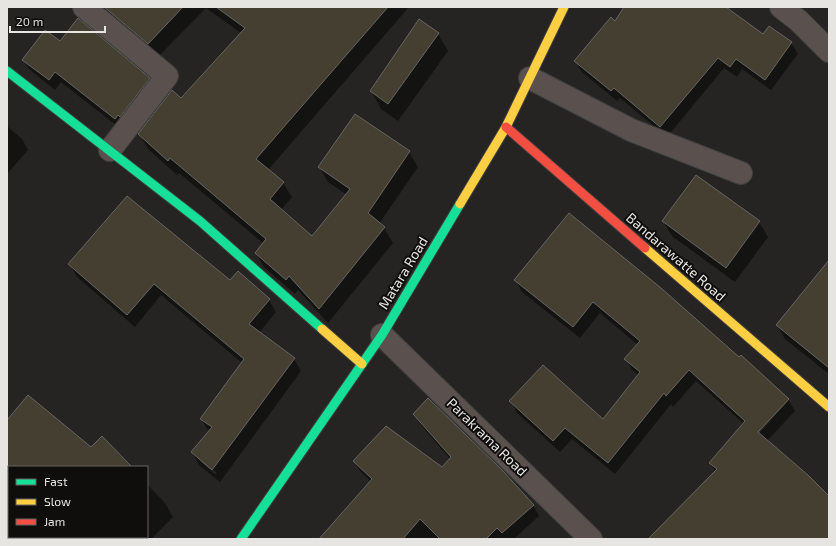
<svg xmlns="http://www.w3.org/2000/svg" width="836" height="546" font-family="'Exo 2',sans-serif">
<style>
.shadow{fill:#0007;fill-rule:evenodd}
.building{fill:#443f31;stroke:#666563}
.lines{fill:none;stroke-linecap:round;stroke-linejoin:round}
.street-casing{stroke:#3f3f3e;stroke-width:24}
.fast-casing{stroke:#3f3f3e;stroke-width:11}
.slow-casing{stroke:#3f3f3e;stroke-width:11}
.jam-casing{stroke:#3f3f3e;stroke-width:11}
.street{stroke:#5a514f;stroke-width:22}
.fast{stroke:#16e098;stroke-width:9}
.slow{stroke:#ffcf43;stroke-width:9}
.jam{stroke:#f24e42;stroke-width:9}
.labels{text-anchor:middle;stroke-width:4;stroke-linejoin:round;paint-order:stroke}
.street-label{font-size:14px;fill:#e6e5e2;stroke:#0f0e0c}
</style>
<rect width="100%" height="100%" fill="#252422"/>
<!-- shadow -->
<path class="shadow" d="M 100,7 L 409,7 L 268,170 L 283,183 L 292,197 L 281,210 L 312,237 L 347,195 L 328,182 L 319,167 L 409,152 L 418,167 L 379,224 L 384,228 L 393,243 L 328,323 L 298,290 L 295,294 L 264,267 L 256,253 L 264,244 L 179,173 L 177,175 L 148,149 L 139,134 L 182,99 L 241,33 L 206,8 L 157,58 Z
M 625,7 L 724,7 L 763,35 L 791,43 L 798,54 L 771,90 L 742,69 L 737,77 L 724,68 L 667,137 L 620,98 L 617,101 L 582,72 L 575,61 L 616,22 Z
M 438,34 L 448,51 L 398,121 L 381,109 L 371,91 Z
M 23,60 L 149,79 L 155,89 L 121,129 L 61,82 L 55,90 L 30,70 Z
M 7,126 L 22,139 L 28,150 L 7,174 Z
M 569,215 L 788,399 L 795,411 L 767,441 L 829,495 L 829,539 L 665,539 L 716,472 L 710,463 L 744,424 L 696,381 L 673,407 L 671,404 L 615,474 L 572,439 L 560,452 L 517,413 L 511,401 L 603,420 L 639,376 L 632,370 L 626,359 L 638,345 L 600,313 L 580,338 L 522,292 L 516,280 ZM 785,401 L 788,401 L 756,437 L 754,435 Z
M 663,221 L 759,222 L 768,237 L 735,282 L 672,236 Z
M 829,261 L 829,374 L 785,339 L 777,325 Z
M 70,264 L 231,282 L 269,300 L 276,312 L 259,333 L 294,359 L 301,371 L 220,482 L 199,465 L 192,452 L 209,432 L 201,419 L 242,363 L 161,295 L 135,327 L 77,277 ZM 201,459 L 217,473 L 215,474 L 201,462 Z
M 415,415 L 533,505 L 539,516 L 514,539 L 320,539 L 371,482 L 360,471 L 354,461 L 442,468 L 450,459 L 421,425 Z
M 7,422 L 91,448 L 130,467 L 9,467 L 9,509 L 7,507 Z
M 147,484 L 165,503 L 173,517 L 151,539 L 92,539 L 90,537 L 147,537 Z"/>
<!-- building -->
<path class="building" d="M 104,7 L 183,7 L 148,44 Z
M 216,7 L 388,7 L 256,159 L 284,182 L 270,199 L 312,236 L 350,189 L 318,167 L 355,114 L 410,151 L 368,213 L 385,227 L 319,309 L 289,276 L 286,280 L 255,253 L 266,239 L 170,158 L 168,161 L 138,134 L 172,90 L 181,98 L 245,28 Z
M 624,7 L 726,7 L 763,34 L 769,26 L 792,42 L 765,80 L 736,59 L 730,67 L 718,58 L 660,127 L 614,88 L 611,91 L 574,61 L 611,17 L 615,21 Z
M 78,18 L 150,78 L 120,117 L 118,115 L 115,119 L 55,72 L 49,80 L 22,60 L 45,30 L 60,41 Z
M 419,19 L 439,33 L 388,104 L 370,91 Z
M 696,175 L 760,221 L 726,268 L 662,221 Z
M 127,196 L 230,280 L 238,271 L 270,299 L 249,324 L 295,358 L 212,470 L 191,452 L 212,427 L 200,419 L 244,359 L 154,284 L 127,315 L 68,264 Z
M 569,213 L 661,288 L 739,357 L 741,355 L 789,399 L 758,432 L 809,476 L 829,496 L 829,539 L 648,539 L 717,469 L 709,463 L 745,421 L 689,370 L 666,396 L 664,393 L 608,463 L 565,428 L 553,441 L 509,401 L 543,365 L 603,419 L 640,372 L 624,359 L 640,341 L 593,302 L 573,327 L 514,280 Z
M 829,260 L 829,368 L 776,325 Z
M 28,395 L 91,447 L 102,436 L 132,467 L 7,467 L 7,420 Z
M 428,398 L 502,470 L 534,505 L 502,533 L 497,528 L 486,539 L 440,539 L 420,519 L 403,539 L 319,539 L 372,479 L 353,461 L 386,426 L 442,467 L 451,457 L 413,414 Z"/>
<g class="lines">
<!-- street casing -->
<g class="street-casing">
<path id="street" d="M 84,7 L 167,76 L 110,150
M 781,7 L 799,21 L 829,51
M 530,78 L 631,130 L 741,173
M 382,335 L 591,539"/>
</g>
<!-- fast casing -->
<g class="fast-casing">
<path id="fast" d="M 7,71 L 200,221 L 322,329
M 241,539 L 382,335 L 460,204"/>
</g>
<!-- slow casing -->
<g class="slow-casing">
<path id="slow" d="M 460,204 L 506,127 L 564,7
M 645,248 L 829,407
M 322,329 L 362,364"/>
</g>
<!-- jam casing -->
<g class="jam-casing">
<path id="jam" d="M 506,127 L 645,248"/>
</g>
<!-- street -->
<use href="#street" class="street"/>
<!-- fast -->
<use href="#fast" class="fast"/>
<!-- slow -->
<use href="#slow" class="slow"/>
<!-- jam -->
<use href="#jam" class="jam"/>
</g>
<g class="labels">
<!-- street labels -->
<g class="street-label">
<text transform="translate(676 257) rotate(41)" y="5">Bandarawatte Road</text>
<text transform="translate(403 273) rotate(-59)" y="5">Matara Road</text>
<text transform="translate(487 437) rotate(44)" y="5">Parakrama Road</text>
</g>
</g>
<!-- border -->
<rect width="836" height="546" fill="none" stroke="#e6e5e2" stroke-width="16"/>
<!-- legend -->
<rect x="8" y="466" width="140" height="72" fill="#0f0e0c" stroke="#656462"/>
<rect x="16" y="479" width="20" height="6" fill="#16e098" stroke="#656462"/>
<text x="44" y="486" font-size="12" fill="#e6e5e2">Fast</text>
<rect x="16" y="499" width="20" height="6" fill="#ffcf43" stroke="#656462"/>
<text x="44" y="506" font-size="12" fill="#e6e5e2">Slow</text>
<rect x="16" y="519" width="20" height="6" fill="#f24e42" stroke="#656462"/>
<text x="44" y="526" font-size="12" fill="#e6e5e2">Jam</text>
<!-- scale -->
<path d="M10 26v6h95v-6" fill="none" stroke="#e6e5e2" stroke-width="2"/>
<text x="16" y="26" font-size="12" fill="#e6e5e2" stroke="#0f0e0c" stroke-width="3" paint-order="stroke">20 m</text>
</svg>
